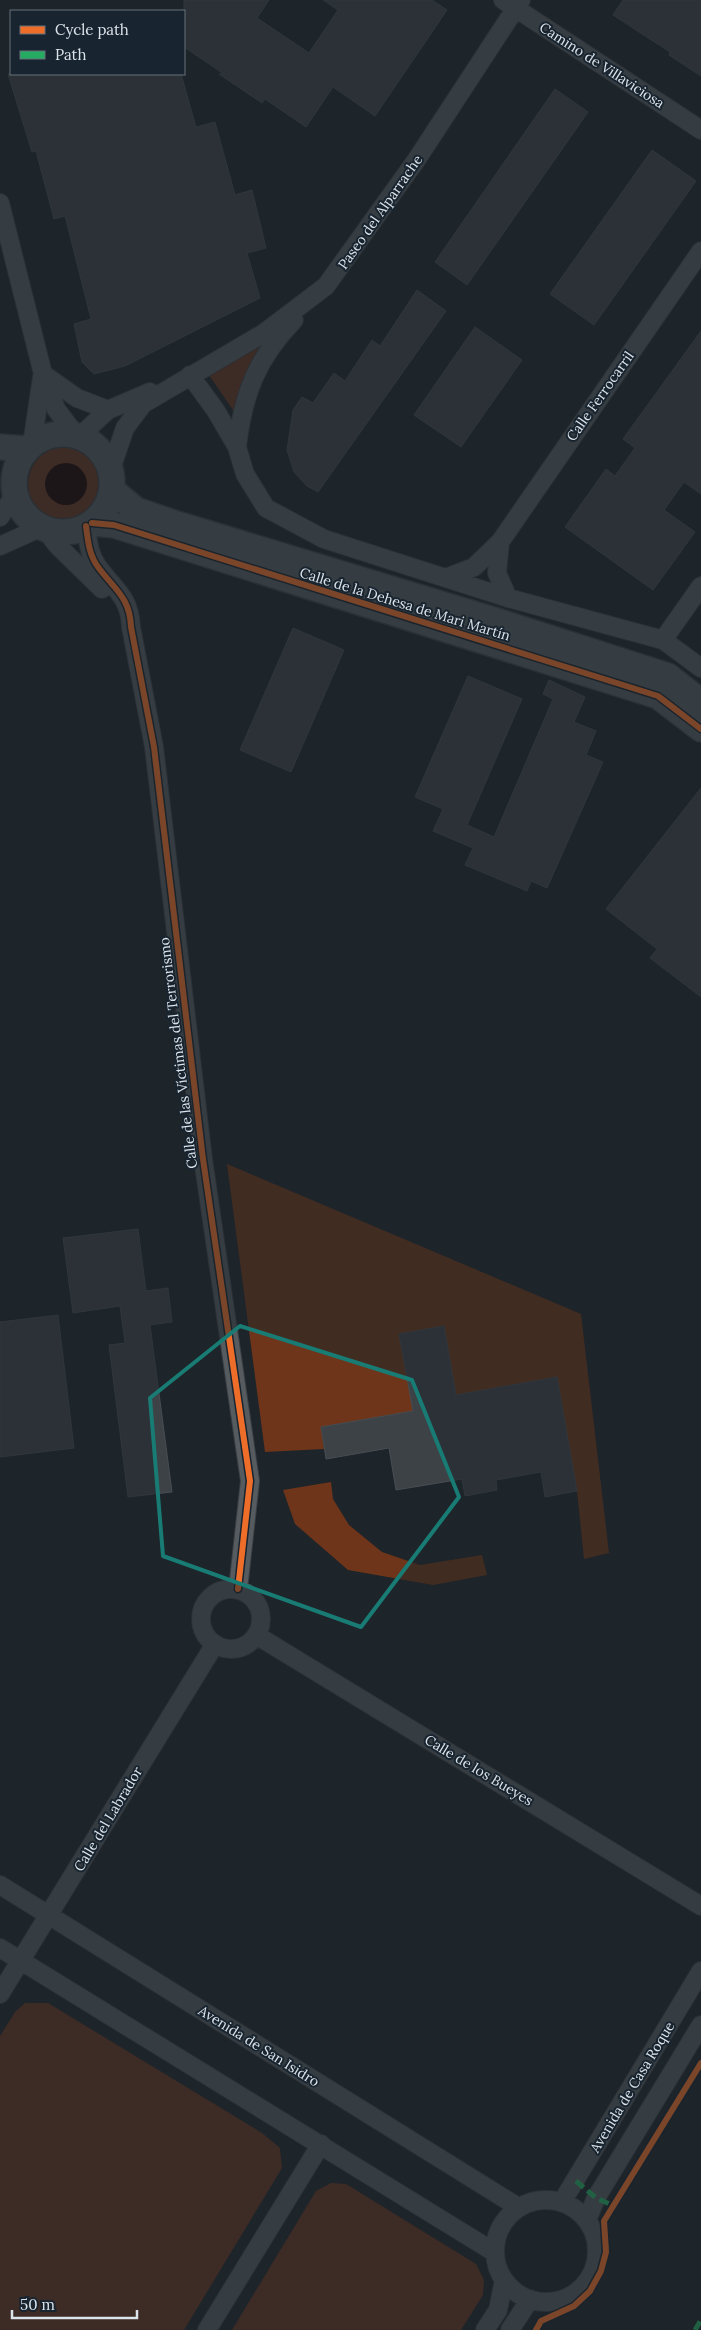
<svg xmlns="http://www.w3.org/2000/svg" width="701" height="2330" font-family="Lora,serif">
<style>
.green{fill:#65341f}
.forest{fill:#6e351a}
.water{fill:#1d0604}
.building{fill:#3c4246;stroke:#474d52}
.lines{fill:none;stroke-linecap:round;stroke-linejoin:round}
.street-casing{stroke:#3b4045;stroke-width:20}
.secondary-casing{stroke:#3b4045;stroke-width:28}
.street{stroke:#565b60;stroke-width:18}
.secondary{stroke:#565b60;stroke-width:25}
.quiet{stroke:#26ab63;stroke-width:5;stroke-dasharray:10 5;stroke-linecap:butt}
.cycleway-casing{stroke:#18242f;stroke-width:9}
.cycleway{stroke:#ee6e29;stroke-width:6}
.marked{fill:none;stroke:#197c74;stroke-width:4;stroke-linejoin:round}
.labels{text-anchor:middle;stroke-width:4;stroke-linejoin:round;paint-order:stroke}
.street-label{font-size:14px;fill:#dce4eb;stroke:#18242f}
</style>
<rect width="100%" height="100%" fill="#1d242a"/>
<!-- green -->
<path class="green" d="M 263,345 L 237,416 L 209,375 Z
M28 484a37 37 0 1 1 74 0a37 37 0 1 1-74 0Z
M 25,2003 L 48,2003 L 262,2133 L 280,2148 L 282,2168 L 184,2330 L 0,2330 L 0,2036 L 15,2012 Z
M 331,2183 L 346,2184 L 476,2264 L 484,2280 L 483,2295 L 461,2330 L 232,2330 L 316,2191 Z"/>
<!-- forest -->
<path class="forest" d="M 227,1164 L 581,1314 L 609,1553 L 584,1559 L 577,1491 L 557,1377 L 456,1395 L 444,1326 L 399,1334 L 413,1411 L 321,1427 L 324,1449 L 265,1452 Z
M 331,1482 L 333,1499 L 349,1525 L 382,1552 L 420,1565 L 482,1555 L 487,1575 L 433,1585 L 348,1570 L 295,1524 L 283,1490 Z"/>
<!-- water -->
<path class="water" d="M45 484a21 21 0 1 1 42 0a21 21 0 1 1-42 0Z"/>
<!-- building -->
<path class="building" d="M 184,0 L 269,0 L 257,18 L 309,53 L 338,10 L 323,0 L 432,0 L 447,10 L 375,116 L 333,87 L 306,127 L 265,99 L 262,103 L 219,74 L 224,74 L 184,47 Z
M 623,0 L 701,0 L 701,76 L 669,55 L 670,52 L 613,15 Z
M 8,74 L 181,74 L 196,127 L 215,122 L 235,195 L 252,190 L 266,248 L 247,253 L 260,298 L 125,366 L 94,374 L 82,362 L 74,324 L 91,319 L 65,216 L 54,219 L 36,151 L 32,152 Z
M 555,89 L 588,112 L 467,285 L 435,262 Z
M 652,150 L 696,181 L 594,325 L 550,294 Z
M 417,290 L 446,311 L 318,492 L 307,486 L 294,472 L 287,450 L 293,410 L 302,397 L 313,403 L 334,373 L 345,381 L 372,340 L 380,346 Z
M 475,327 L 522,360 L 461,447 L 414,415 Z
M 701,331 L 701,494 L 684,482 L 664,510 L 695,532 L 653,590 L 565,527 L 606,469 L 615,476 L 635,448 L 623,439 Z
M 293,628 L 344,650 L 291,772 L 240,750 Z
M 468,676 L 522,699 L 467,825 L 494,837 L 553,699 L 543,694 L 549,680 L 585,697 L 574,722 L 596,731 L 586,755 L 603,762 L 547,888 L 531,881 L 527,891 L 465,865 L 473,848 L 433,831 L 443,809 L 415,797 Z
M 701,788 L 701,997 L 650,958 L 657,949 L 606,909 Z
M 138,1229 L 146,1291 L 168,1288 L 172,1322 L 150,1325 L 172,1492 L 128,1497 L 109,1345 L 125,1343 L 120,1306 L 73,1313 L 63,1238 Z
M 58,1315 L 74,1448 L 0,1457 L 0,1322 Z
M 444,1326 L 456,1395 L 557,1377 L 577,1491 L 545,1497 L 541,1472 L 496,1480 L 497,1490 L 465,1496 L 462,1479 L 396,1490 L 389,1448 L 326,1459 L 321,1427 L 413,1411 L 399,1334 Z"/>
<g class="lines">
<!-- street casing -->
<g class="street-casing">
<path id="street" d="M 503,0 L 701,130
M 0,203 L 43,374 L 56,409 L 75,434
M 43,374 L 77,398 L 108,410
M 190,375 L 216,411 L 237,447 L 245,474 L 266,508 L 324,539 L 508,598 L 663,640 L 701,668
M 80,436 L 108,410 L 150,392
M 32,445 L 42,377
M 237,447 C 243,394 257,358 294,320
M 111,469 L 125,428 L 143,404 L 264,333 L 326,286 L 417,159 L 521,0
M 0,517 L 15,494
M 86,526 C 88,541 89,555 98,567 C 114,589 130,597 131,627 L 154,747 L 203,1159 L 250,1481 L 238,1589
M 45,529 L 57,545 L 102,589
M 500,542 L 497,573 L 508,598
M 0,546 L 42,527
M 446,578 L 474,567 L 500,542 L 701,251
M 663,640 L 701,586
M201 1619a30 30 0 1 1 60 0a30 30 0 1 1-60 0Z
M 256,1635 L 701,1906
M 0,1885 L 518,2207
M 0,1948 L 494,2252
M 0,1994 L 215,1644
M495 2251a51 51 0 1 1 102 0a51 51 0 1 1-102 0Z
M 562,2202 L 701,1971
M 587,2220 L 596,2198 L 701,2025
M 207,2330 L 321,2144
M 485,2330 L 498,2310 L 504,2280
M 510,2330 L 530,2299"/>
</g>
<!-- secondary casing -->
<g class="secondary-casing">
<path id="secondary" d="M14 483a49 49 0 1 1 98 0a49 49 0 1 1-98 0Z
M 0,447 L 27,449
M 112,490 L 136,510 L 177,524 L 497,621 L 668,676 L 701,702
M 92,523 L 114,525 L 658,696 L 701,729"/>
</g>
<!-- street -->
<use href="#street" class="street"/>
<!-- secondary -->
<use href="#secondary" class="secondary"/>
<!-- quiet -->
<path class="quiet" d="M 576,2181 L 596,2198 L 614,2206
M 695,2330 L 701,2320"/>
<!-- cycleway casing -->
<g class="cycleway-casing">
<path id="cycleway" d="M 92,523 L 114,525 L 658,696 L 701,729
M 86,526 C 88,541 89,555 98,567 C 114,589 130,597 131,627 L 154,747 L 203,1159 L 250,1481 L 238,1589
M 536,2330 L 541,2321 L 574,2306 L 590,2291 L 601,2271 L 606,2252 L 604,2221 L 701,2063"/>
</g>
<!-- cycleway -->
<use href="#cycleway" class="cycleway"/>
</g>
<!-- marked area -->
<path d="M0 0H701V2330H0ZM 240,1326 L 412,1380 L 459,1497 L 361,1627 L 163,1556 L 150,1398 Z" fill="#1d242a" fill-opacity=".55" fill-rule="evenodd"/>
<path class="marked" d="M 240,1326 L 412,1380 L 459,1497 L 361,1627 L 163,1556 L 150,1398 Z"/>
<g class="labels">
<!-- street labels -->
<g class="street-label">
<text transform="translate(602 65) rotate(33)" y="5">Camino de Villaviciosa</text>
<text transform="translate(380 212) rotate(-55)" y="5">Paseo del Alparrache</text>
<text transform="translate(600 396) rotate(-55)" y="5">Calle Ferrocarril</text>
<text transform="translate(405 604) rotate(17)" y="5">Calle de la Dehesa de Mari Martín</text>
<text transform="translate(178 1053) rotate(-97)" y="5">Calle de las Víctimas del Terrorismo</text>
<text transform="translate(479 1770) rotate(31)" y="5">Calle de los Bueyes</text>
<text transform="translate(108 1819) rotate(-59)" y="5">Calle del Labrador</text>
<text transform="translate(259 2046) rotate(32)" y="5">Avenida de San Isidro</text>
<text transform="translate(632 2087) rotate(-59)" y="5">Avenida de Casa Roque</text>
</g>
</g>
<!-- legend -->
<rect x="10" y="10" width="175" height="65" fill="#18242f" stroke="#66717a"/>
<rect x="20" y="26" width="25" height="8" fill="#ee6e29" stroke="#66717a"/>
<text x="55" y="35" font-size="15" fill="#dce4eb">Cycle path</text>
<rect x="20" y="51" width="25" height="8" fill="#26ab63" stroke="#66717a"/>
<text x="55" y="60" font-size="15" fill="#dce4eb">Path</text>
<!-- scale -->
<path d="M12 2310v8h125v-8" fill="none" stroke="#dce4eb" stroke-width="2.5"/>
<text x="20" y="2310" font-size="15" fill="#dce4eb" stroke="#18242f" stroke-width="4" paint-order="stroke">50 m</text>
</svg>
